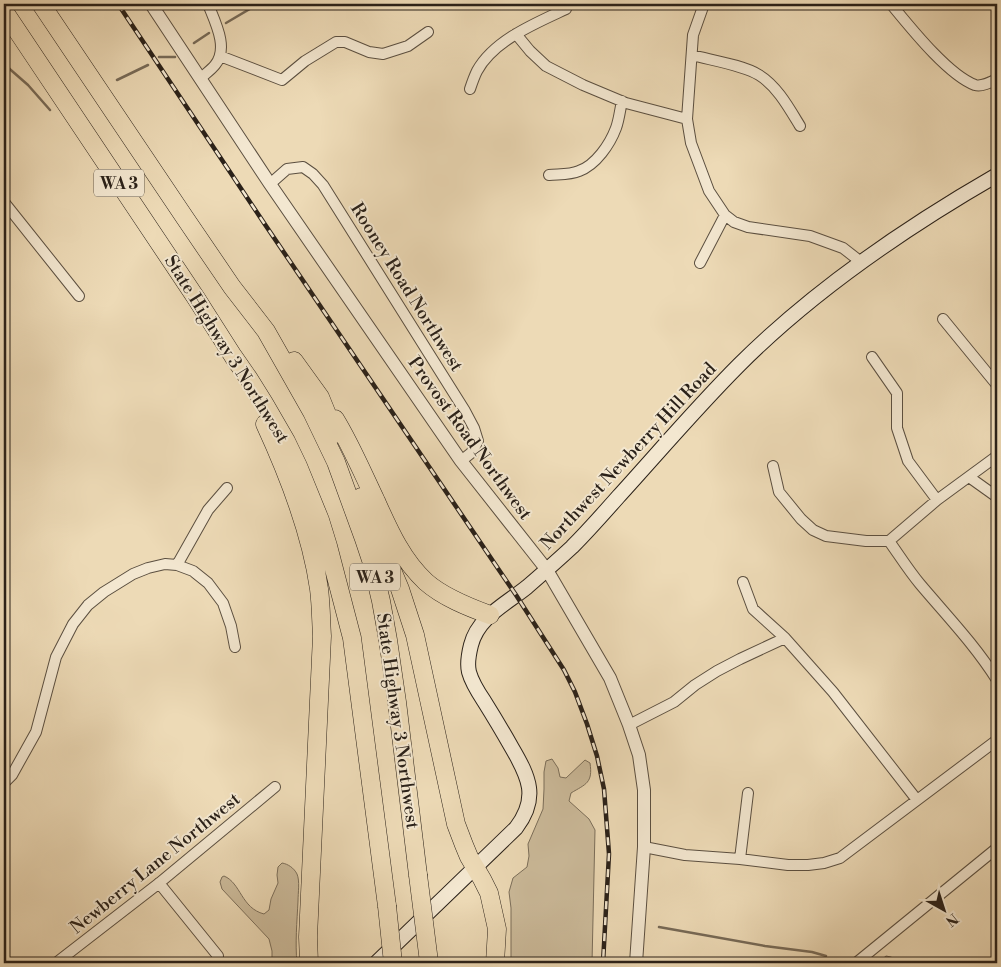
<svg xmlns="http://www.w3.org/2000/svg" width="1001" height="967" font-family="'Libre Bodoni',serif">
<style>
.green{fill:#ccbb9b;stroke:#7b6e5a}
.water{fill:#ab9b81;stroke:#776a57}
.lines{fill:none;stroke-linecap:round;stroke-linejoin:round}
.stream{stroke:#776a57;stroke-width:2.5}
.minor-casing{stroke:#5b4f40;stroke-width:12}
.tertiary-casing{stroke:#5b4f40;stroke-width:14}
.secondary-casing{stroke:#2a2119;stroke-width:16}
.motorway-casing{stroke:#2a2119;stroke-width:19}
.minor{stroke:#f3e7d0;stroke-width:10}
.tertiary{stroke:#f3e7d0;stroke-width:12}
.secondary{stroke:#f3e7d0;stroke-width:14}
.motorway{stroke:#eddab6;stroke-width:18}
.rail-casing{stroke:#2a2119;stroke-width:4.5}
.rail{stroke:#f3e7d0;stroke-width:2.5;stroke-dasharray:8;stroke-linecap:butt}
.motorway-bridge-casing{stroke:#2a2119;stroke-width:19;stroke-linecap:butt}
.motorway-bridge{stroke:#eddab6;stroke-width:18}
.labels{text-anchor:middle;stroke-width:4;stroke-linejoin:round;paint-order:stroke}
.shield{fill:#f3e7d0;stroke:#665c50;stroke-width:1}
.shield-label{font-size:16px;font-weight:bold;fill:#2a2119}
.street-label{font-size:18px;fill:#2a2119;stroke:#f3e7d0}
</style>
<rect width="100%" height="100%" fill="#eddab6"/>
<filter id="stains"><feTurbulence type="fractalNoise" baseFrequency=".004" numOctaves="4"/><feColorMatrix values="0 0 0 0 .2 0 0 0 0 .09 0 0 0 0 .02 0 0 0 .5 -.17"/></filter>
<radialGradient id="worn" r=".72"><stop offset=".6" stop-color="#630" stop-opacity="0"/><stop offset="1" stop-color="#630" stop-opacity=".3"/></radialGradient>
<!-- green -->
<path class="green" d="M 552,759 L 558,768 L 560,777 L 566,778 L 585,760 L 590,763 C 593,783 586,784 571,793 L 569,801 L 589,819 L 595,830 L 592,963 L 511,963 L 511,908 L 509,892 L 513,878 L 527,867 L 529,856 L 528,844 L 543,809 L 544,789 L 544,772 L 546,761 Z
M 282,863 C 288,864 294,868 297,874 C 300,881 298,893 298,901 C 297,922 295,943 297,963 L 272,963 L 272,951 L 269,939 L 222,889 L 220,882 L 222,877 L 224,876 C 241,883 241,908 264,914 L 269,910 L 271,899 L 278,883 L 277,875 L 278,867 Z"/>
<!-- water -->
<path class="water" d="M 886,956 L 891,957 L 902,963 L 880,963 L 881,960 Z"/>
<g class="lines">
<!-- stream -->
<path class="stream" d="M 226,23 L 258,4
M 194,43 L 209,33
M 159,57 L 175,57
M 4,64 L 28,85 L 50,110
M 117,80 L 148,65
M 659,927 L 765,946 L 812,952 L 826,956"/>
<!-- minor casing -->
<g class="minor-casing">
<path id="minor" d="M 704,4 L 693,35 L 687,119 L 691,143 L 709,191 L 725,215 L 734,222 L 748,227 L 810,236 L 843,248 L 861,262
M 891,4 C 910,27 948,75 975,85 C 982,87 991,82 997,79
M 516,34 L 530,51 L 546,66 L 583,85 L 626,103 L 687,119
M 692,55 C 710,60 743,65 759,75 C 777,86 789,108 800,126
M 220,56 L 282,80 L 305,61 L 336,42 L 345,42 L 369,52 L 383,54 L 408,46 L 428,32
M 200,79 C 205,74 211,70 215,65 C 229,48 215,22 208,4
M 470,89 C 472,83 474,77 477,71 C 494,40 536,23 566,9
M 549,175 C 558,174 570,175 579,171 C 596,165 610,144 616,128 C 619,120 620,110 622,101
M 270,184 L 287,169 L 303,167 L 313,174 L 323,185 L 465,411 L 474,428 L 478,441 L 471,453 L 461,461
M 4,202 L 79,296
M 700,263 L 725,215
M 943,319 L 997,385
M 872,357 L 897,393 L 897,428 L 908,461 L 937,500
M 773,466 L 779,492 L 801,519 L 813,530 L 826,536 L 866,541 L 889,541
M 969,477 L 997,497
M 889,541 C 899,555 909,571 920,584 C 947,616 975,645 997,680
M 889,541 L 937,500 L 997,456
M 177,565 L 208,510 L 227,488
M 743,582 L 753,609 L 785,638 L 833,692 L 917,800
M 629,725 L 674,702 L 695,685 L 717,671 L 740,659 L 785,638
M 4,783 L 12,775 L 36,732 L 56,657 L 73,624 L 88,605 L 104,592 L 133,574 L 148,568 L 165,564 L 177,565 L 193,571 L 208,583 L 223,603 L 231,626 L 235,647
M 644,847 L 685,855 L 740,859 L 788,865 L 808,865 L 824,863 L 840,858 L 997,740
M 740,859 L 748,793
M 159,883 L 218,956
M 56,963 L 158,884 L 275,787
M 856,963 L 997,848"/>
</g>
<!-- tertiary casing -->
<g class="tertiary-casing">
<path id="tertiary" d="M 151,4 L 270,184 L 461,461 L 547,570 L 610,678 L 629,725 L 639,755 L 644,790 L 644,847 L 636,963"/>
</g>
<!-- secondary casing -->
<g class="secondary-casing">
<path id="secondary" d="M 376,963 L 516,828 C 539,798 529,777 512,748 C 503,732 494,717 484,701 C 478,692 472,683 469,672 C 467,664 469,653 471,645 C 478,617 506,604 527,587 C 542,574 557,561 572,547 C 588,531 603,514 618,497 C 658,453 697,407 739,365 C 815,289 905,228 997,175"/>
</g>
<!-- motorway casing -->
<g class="motorway-casing">
<path id="motorway" d="M 41,4 L 185,218 L 232,287 L 266,331 L 312,412 L 336,462 L 364,539 L 372,563 L 381,601 L 388,640 L 397,702 L 418,875
M 4,11 L 196,298 L 233,356 L 249,379 L 264,403 L 286,441 L 298,466 L 320,520 L 328,546 L 352,638 L 387,906
M 294,361 L 320,397 L 335,434
M 335,419 C 351,445 363,474 376,501 C 389,530 402,560 426,582 C 443,597 468,607 490,615
M 265,424 C 289,476 311,532 319,589 C 321,604 321,620 322,636 L 308,937 L 309,963
M 361,497 L 400,589 L 415,635 L 456,824 L 464,845 L 469,857 L 482,879 L 489,893 L 497,929 L 495,963"/>
</g>
<!-- minor -->
<use href="#minor" class="minor"/>
<!-- tertiary -->
<use href="#tertiary" class="tertiary"/>
<!-- secondary -->
<use href="#secondary" class="secondary"/>
<!-- motorway -->
<use href="#motorway" class="motorway"/>
<!-- rail casing -->
<g class="rail-casing">
<path id="rail" d="M 118,4 L 264,223 L 516,595 L 564,670 L 575,692 L 587,724 L 597,756 L 604,789 L 609,854 L 603,963"/>
</g>
<!-- rail -->
<use href="#rail" class="rail"/>
<!-- motorway-bridge casing -->
<g class="motorway-bridge-casing">
<path id="motorway-bridge" d="M 418,875 L 429,962
M 387,906 L 393,963"/>
</g>
<!-- motorway-bridge -->
<use href="#motorway-bridge" class="motorway-bridge"/>
</g>
<g class="labels">
<!-- shield labels -->
<g class="shield">
<rect x="94" y="169.5" width="50" height="27" rx="4"/>
<rect x="350" y="563.5" width="50" height="27" rx="4"/>
</g>
<g class="shield-label">
<text x="119" y="189">WA 3</text>
<text x="375" y="583">WA 3</text>
</g>
<!-- street labels -->
<g class="street-label">
<text transform="translate(407 287) rotate(58)" y="6">Rooney Road Northwest</text>
<text transform="translate(227 349) rotate(58)" y="6">State Highway 3 Northwest</text>
<text transform="translate(470 438) rotate(54)" y="6">Provost Road Northwest</text>
<text transform="translate(628 456) rotate(-47)" y="6">Northwest Newberry Hill Road</text>
<text transform="translate(398 721) rotate(82)" y="6">State Highway 3 Northwest</text>
<text transform="translate(155 863) rotate(-39)" y="6">Newberry Lane Northwest</text>
</g>
</g>
<!-- margin -->
<rect width="1001" height="967" fill="none" stroke="#eddab6" stroke-width="20"/>
<rect x="5" y="5" width="991" height="957" fill="none" stroke="#2a2119" stroke-width="2.5"/>
<rect x="10" y="10" width="981" height="947" fill="none" stroke="#2a2119"/>
<!-- north arrow -->
<g transform="translate(944 910) rotate(141)" stroke="#f3e7d0" stroke-width="4" paint-order="stroke">
<path d="M0-4L9 19L0 12L-9 19Z" fill="#2a2119"/>
<text y="-8" font-size="14" font-weight="bold" text-anchor="middle" fill="#2a2119">N</text>
</g>
<rect width="100%" height="100%" filter="url(#stains)"/>
<rect width="100%" height="100%" fill="url(#worn)"/>
</svg>
